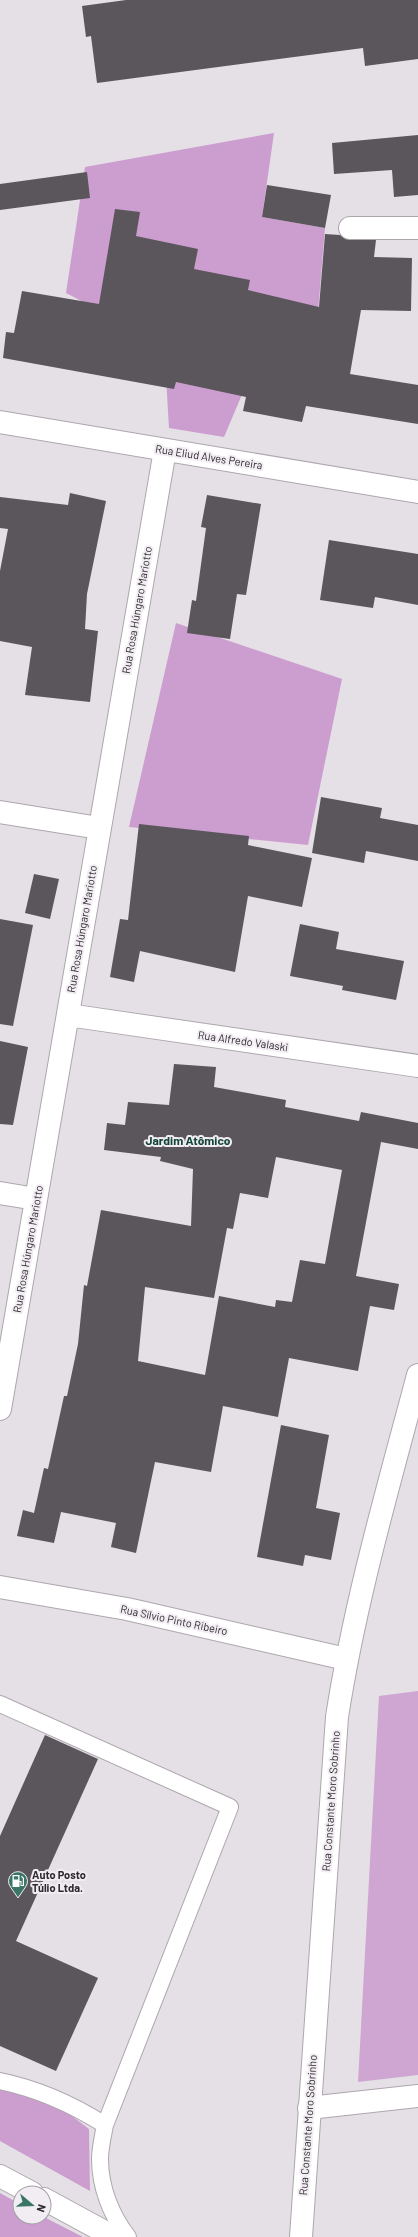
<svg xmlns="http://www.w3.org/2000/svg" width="418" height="2237" font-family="Barlow,sans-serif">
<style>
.green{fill:#cfa6d2}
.forest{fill:#cc9ecf}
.building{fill:#5b565b;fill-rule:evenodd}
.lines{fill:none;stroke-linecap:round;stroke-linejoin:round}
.service-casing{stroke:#ada7ad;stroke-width:18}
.minor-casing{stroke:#ada7ad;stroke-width:24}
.tertiary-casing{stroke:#ada7ad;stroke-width:24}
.secondary-casing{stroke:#ada7ad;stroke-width:24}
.service{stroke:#fff;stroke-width:16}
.minor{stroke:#fff;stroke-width:22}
.tertiary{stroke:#fff;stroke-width:22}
.secondary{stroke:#fff;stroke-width:22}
.labels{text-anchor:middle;stroke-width:4;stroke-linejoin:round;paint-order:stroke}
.street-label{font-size:11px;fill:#2d2b2e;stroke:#f2ecf3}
.poi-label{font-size:11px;font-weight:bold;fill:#2d2b2e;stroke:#f2ecf3;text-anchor:start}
.neighbourhood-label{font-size:12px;font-weight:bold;fill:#104436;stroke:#f2ecf3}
</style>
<rect width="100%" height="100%" fill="#e5dfe6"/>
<!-- green -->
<path class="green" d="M 418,1691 L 418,2075 L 358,2082 L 379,1696 Z"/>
<!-- forest -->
<path class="forest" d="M 274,133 L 262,217 L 325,228 L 315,348 L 252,371 L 224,437 L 169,428 L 164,344 L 66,293 L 85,167 Z
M 176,623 L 342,679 L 308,845 L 129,827 Z
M 0,2090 L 10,2091 L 64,2110 L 89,2129 L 90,2191 L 0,2141 Z
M 0,2193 L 20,2204 L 20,2217 L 44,2217 L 83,2237 L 0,2237 Z"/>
<!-- building -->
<path class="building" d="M 126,0 L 418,0 L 418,59 L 365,66 L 363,48 L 97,83 L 91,36 L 86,37 L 82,6 Z
M 418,135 L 418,195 L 394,197 L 392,170 L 334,174 L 332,143 Z
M 87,172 L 90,198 L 0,210 L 0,184 Z
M 267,185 L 331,195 L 325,228 L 262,217 Z
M 115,209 L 140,212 L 136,236 L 198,249 L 194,269 L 250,280 L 248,290 L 319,307 L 325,234 L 340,235 L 350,240 L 376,240 L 374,257 L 412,258 L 411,311 L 361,310 L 350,374 L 418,385 L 418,424 L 306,406 L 302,422 L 243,411 L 246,397 L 176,382 L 174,389 L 3,358 L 6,332 L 14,333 L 22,291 L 99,304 Z
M 70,493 L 106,501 L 87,594 L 85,629 L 98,631 L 90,702 L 25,695 L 32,647 L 0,641 L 0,571 L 8,529 L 0,528 L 0,497 L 68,505 Z
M 207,495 L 261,504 L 246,595 L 237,594 L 230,639 L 187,633 L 192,600 L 196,601 L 206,528 L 201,527 Z
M 329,540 L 418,554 L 418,605 L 375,597 L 373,608 L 320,600 Z
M 321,797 L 382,808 L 380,818 L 418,825 L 418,861 L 366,851 L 364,863 L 312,853 Z
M 139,824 L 249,836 L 248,845 L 312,858 L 302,907 L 248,896 L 235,972 L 140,951 L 134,982 L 110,977 L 120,919 L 128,920 Z
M 34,874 L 59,879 L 50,919 L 25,913 Z
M 0,919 L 33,925 L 13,1026 L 0,1024 Z
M 300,924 L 339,932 L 336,949 L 404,961 L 396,1000 L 342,990 L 343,986 L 290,976 Z
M 0,1041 L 28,1047 L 13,1125 L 0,1124 Z
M 174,1064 L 216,1067 L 214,1087 L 286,1100 L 285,1107 L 359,1121 L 361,1112 L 418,1123 L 418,1149 L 381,1142 L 356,1276 L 399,1284 L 394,1310 L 370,1306 L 358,1371 L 289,1358 L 278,1417 L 223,1406 L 211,1472 L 155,1462 L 136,1553 L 111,1547 L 116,1523 L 61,1512 L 54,1543 L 17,1536 L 23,1510 L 34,1513 L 44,1468 L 48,1469 L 64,1396 L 67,1396 L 78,1344 L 84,1285 L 87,1286 L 101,1210 L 191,1226 L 193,1169 L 160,1161 L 161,1157 L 104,1150 L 107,1123 L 125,1125 L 128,1102 L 169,1105 ZM 276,1157 L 342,1170 L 325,1264 L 300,1260 L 292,1302 L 276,1300 L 275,1307 L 219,1296 L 205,1375 L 138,1361 L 145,1287 L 214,1298 L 227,1228 L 233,1229 L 240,1193 L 268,1198 Z
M 281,1425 L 329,1435 L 316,1508 L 340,1513 L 331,1560 L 305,1555 L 303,1566 L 257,1557 Z
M 45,1735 L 98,1759 L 16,1941 L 98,1978 L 56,2071 L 0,2046 L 0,1836 Z"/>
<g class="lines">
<!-- service casing -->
<g class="service-casing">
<path id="service" d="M 0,1704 L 230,1807 L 105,2125 C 103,2136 100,2148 100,2159 C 100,2187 111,2215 128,2237
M 0,2081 C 39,2089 72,2104 105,2125"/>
</g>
<!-- minor casing -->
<g class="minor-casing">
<path id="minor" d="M 350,228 L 418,228
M 0,422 L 418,492
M 0,812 L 99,828
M 68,1015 L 418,1066
M 0,1193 L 36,1199
M 0,1409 L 165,450
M 309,2108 L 418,2096"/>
</g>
<!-- tertiary casing -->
<g class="tertiary-casing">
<path id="tertiary" d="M 0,1587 L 127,1609 L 346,1659"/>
</g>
<!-- secondary casing -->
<g class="secondary-casing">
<path id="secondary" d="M 0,2176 L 32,2193
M 44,2199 L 114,2237
M 301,2237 L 337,1717 C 355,1601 388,1488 418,1375"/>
</g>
<!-- service -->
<use href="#service" class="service"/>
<!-- minor -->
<use href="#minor" class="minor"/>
<!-- tertiary -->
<use href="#tertiary" class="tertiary"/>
<!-- secondary -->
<use href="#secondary" class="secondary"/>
</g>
<!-- icons -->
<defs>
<g id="fuel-pin" transform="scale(1)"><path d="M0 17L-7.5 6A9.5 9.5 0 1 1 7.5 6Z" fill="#397764" stroke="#f2ecf3"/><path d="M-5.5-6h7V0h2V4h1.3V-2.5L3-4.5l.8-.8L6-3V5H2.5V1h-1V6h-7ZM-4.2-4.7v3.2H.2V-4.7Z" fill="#fff"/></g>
</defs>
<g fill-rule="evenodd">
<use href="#fuel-pin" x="18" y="1881"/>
</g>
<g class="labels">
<!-- street labels -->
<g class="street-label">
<text transform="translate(209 457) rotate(9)" y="4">Rua Eliud Alves Pereira</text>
<text transform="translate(137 610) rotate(-80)" y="4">Rua Rosa Húngaro Mariotto</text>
<text transform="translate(82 929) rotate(-80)" y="4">Rua Rosa Húngaro Mariotto</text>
<text transform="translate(243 1041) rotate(8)" y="4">Rua Alfredo Valaski</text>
<text transform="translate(28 1249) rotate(-80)" y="4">Rua Rosa Húngaro Mariotto</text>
<text transform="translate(174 1620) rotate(12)" y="4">Rua Sílvio Pinto Ribeiro</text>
<text transform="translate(331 1801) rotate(-86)" y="4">Rua Constante Moro Sobrinho</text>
<text transform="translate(308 2125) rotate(-86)" y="4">Rua Constante Moro Sobrinho</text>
</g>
<!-- poi labels -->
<g class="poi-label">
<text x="32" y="1879">Auto Posto<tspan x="32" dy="13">Túlio Ltda.</tspan></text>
</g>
<!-- neighbourhood labels -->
<g class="neighbourhood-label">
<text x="188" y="1145">Jardim Atômico</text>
</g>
</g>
<!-- north arrow -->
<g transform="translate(32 2205) rotate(109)"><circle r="19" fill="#f2ecf3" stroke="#a39fa4"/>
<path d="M0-3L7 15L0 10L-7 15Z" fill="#397764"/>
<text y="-6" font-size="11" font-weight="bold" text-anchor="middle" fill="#2d2b2e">N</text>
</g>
</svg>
